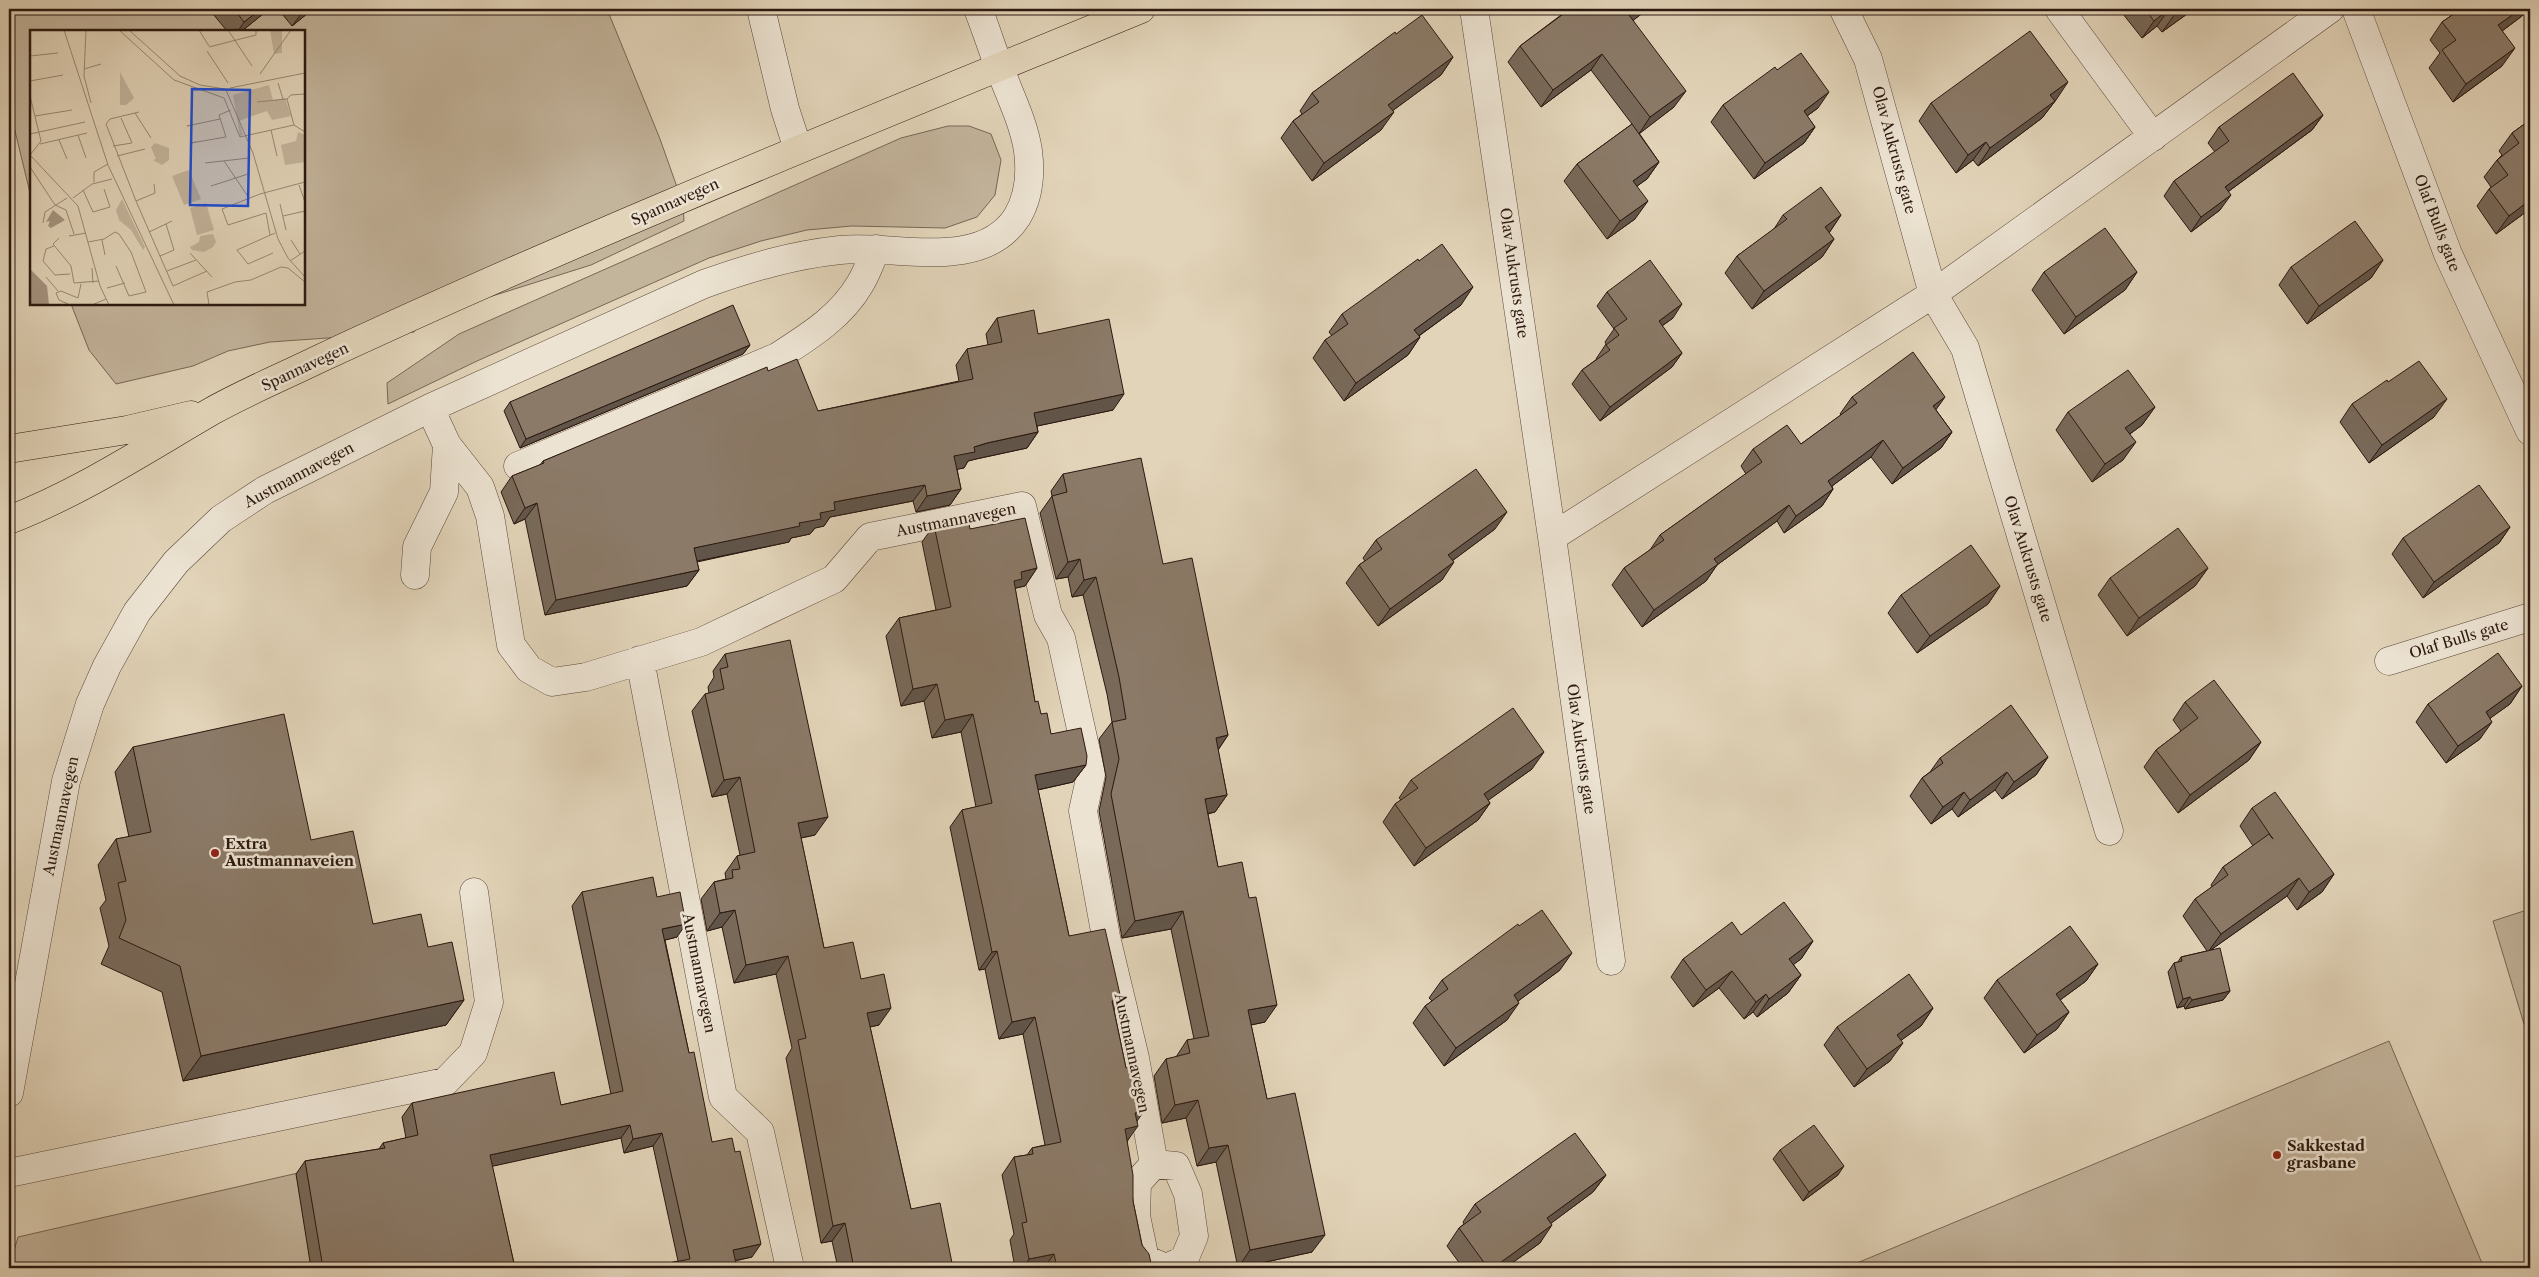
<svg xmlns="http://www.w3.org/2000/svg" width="2539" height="1277" font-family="'Libre Caslon Text',serif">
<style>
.green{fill:#c3b49c;stroke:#786656}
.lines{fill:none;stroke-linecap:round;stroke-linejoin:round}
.minor-casing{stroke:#5a473a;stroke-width:29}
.major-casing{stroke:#2c1810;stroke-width:29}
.minor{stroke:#ece3d2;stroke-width:28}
.major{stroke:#e2d4b9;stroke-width:28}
.wall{fill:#786959;stroke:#2c1810}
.shaded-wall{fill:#615549;stroke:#2c1810}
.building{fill:#8b7a68;stroke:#2c1810}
.poi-dot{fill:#8f2418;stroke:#ece3d2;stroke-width:2}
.labels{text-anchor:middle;stroke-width:5;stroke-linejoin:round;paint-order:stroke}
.street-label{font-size:15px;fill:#2c1810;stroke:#ece3d2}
.poi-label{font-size:15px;font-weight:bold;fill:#2c1810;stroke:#ece3d2;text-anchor:start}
.inset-road{fill:none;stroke:#998975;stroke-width:1}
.view{fill:#1d4ed8;fill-opacity:0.15;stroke:#1d4ed8;stroke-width:2.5}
.inset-edge{fill:none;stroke:#2c1810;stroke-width:2.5}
</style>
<rect width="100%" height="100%" fill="#e2d4b9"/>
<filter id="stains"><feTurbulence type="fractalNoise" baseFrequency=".004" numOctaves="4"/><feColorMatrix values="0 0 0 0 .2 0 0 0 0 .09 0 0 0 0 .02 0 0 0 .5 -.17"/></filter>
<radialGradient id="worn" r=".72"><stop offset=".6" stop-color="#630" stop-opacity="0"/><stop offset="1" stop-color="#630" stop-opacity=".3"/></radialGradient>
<!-- green -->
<path class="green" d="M 9,9 L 607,9 L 660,139 L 683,204 L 684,221 L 591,265 L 419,319 L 414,332 L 270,342 L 228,351 L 193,366 L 116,384 L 89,350 L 71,304 L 304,304 L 304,31 L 31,31 L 31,197 L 9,106 Z
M 948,126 L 969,126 L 991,134 L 1001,160 L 995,195 L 977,217 L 945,228 L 852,226 L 807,230 L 761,241 L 709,258 L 477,361 L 388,404 L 387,383 L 459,334 L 901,138 Z
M 2530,909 L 2530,1044 L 2493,921 Z
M 2389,1041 L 2484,1268 L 1845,1268 Z
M 298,1173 L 312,1268 L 9,1268 L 18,1237 Z"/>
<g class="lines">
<!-- minor casing -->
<g class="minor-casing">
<path id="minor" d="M 761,9 L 785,109 L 798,149
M 1474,9 L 1552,537 L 1611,961
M 2059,9 L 2153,137
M 2356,9 L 2448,254 L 2530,431
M 1844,10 L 1868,59 L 1933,294 L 1965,348 L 2109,831
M 430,408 L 447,445 L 480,487 L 490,516 L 511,645 L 529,669 L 552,682 L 586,677 L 701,642 L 834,579 L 870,537 L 1022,506 L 1048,615 L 1061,638 L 1091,774 L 1083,811 L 1106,937 L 1135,1058 L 1154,1164 L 1137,1183 L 1136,1216 L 1145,1259 L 1166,1268 L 1184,1260 L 1194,1236 L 1188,1194 L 1176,1166 L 1154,1164
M 518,466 L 777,357 C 808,337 841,317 860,284 C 867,273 871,260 876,249
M 1552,537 L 1933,294 L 2330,9
M 415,575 L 417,547 L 444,492 L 447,445
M 640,660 L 723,1097 L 760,1132 L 790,1268
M 2389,661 L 2530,617
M 9,1093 L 66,781 L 90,704 L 107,666 L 137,612 L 176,562 L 221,519 L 265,490 L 430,408 L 704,284 C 749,268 792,255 840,250 C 894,244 981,273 1017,217 C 1029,197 1031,174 1028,151 C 1024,123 1010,96 1000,69 C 992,49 986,29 978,9
M 9,1173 L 445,1082 L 473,1053 L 489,1002 L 474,892"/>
</g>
<!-- major casing -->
<g class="major-casing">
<path id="major" d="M 9,449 L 127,430 L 191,415
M 9,520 C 81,492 145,450 212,411 C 246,392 284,376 319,359 C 589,233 866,122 1141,9"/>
</g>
<!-- minor -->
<use href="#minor" class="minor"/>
<!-- major -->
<use href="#major" class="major"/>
</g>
<!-- wall -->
<path class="wall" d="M 209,9 L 269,9 L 242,31 L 227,31 Z
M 278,9 L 313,9 L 292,26 Z
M 1563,9 L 1648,9 L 1633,20 L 1674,107 L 1639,133 L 1659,162 L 1647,179 L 1637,186 L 1635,219 L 1607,239 L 1564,181 L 1577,164 L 1632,124 L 1591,70 L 1541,107 L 1508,62 L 1520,46 L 1565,12 Z
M 2119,9 L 2194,9 L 2162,32 L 2157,26 L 2142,38 Z
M 2461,9 L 2528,9 L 2522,16 L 2502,31 L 2502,66 L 2453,102 L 2429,68 L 2440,53 L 2430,40 L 2442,22 Z
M 1396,34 L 1453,57 L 1441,75 L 1392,111 L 1381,130 L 1312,181 L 1281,138 L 1293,121 L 1302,114 L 1300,111 L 1312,93 Z
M 1777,70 L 1818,108 L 1807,116 L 1815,127 L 1804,143 L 1754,179 L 1711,122 L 1723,105 Z
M 2056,100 L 2042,118 L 1978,166 L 1973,160 L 1956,173 L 1919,121 L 1931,103 Z
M 2323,115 L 2312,130 L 2229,191 L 2220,210 L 2191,232 L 2164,196 L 2174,181 L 2215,152 L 2208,143 L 2219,127 Z
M 2530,120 L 2530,209 L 2496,234 L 2477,206 L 2489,189 L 2491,187 L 2484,177 L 2497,160 L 2502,155 L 2499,151 L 2512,133 Z
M 1783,215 L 1841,215 L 1829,233 L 1834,239 L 1822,257 L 1752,309 L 1725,273 L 1737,256 L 1774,229 Z
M 2383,260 L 2371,278 L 2307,324 L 2279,285 L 2291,267 Z
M 2044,272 L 2137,272 L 2125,290 L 2064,334 L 2032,290 Z
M 1607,292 L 1673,318 L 1662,326 L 1682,353 L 1672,367 L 1600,421 L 1572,384 L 1582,370 L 1597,359 L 1596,359 L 1606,344 L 1605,342 L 1614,329 L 1597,306 Z
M 1461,305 L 1419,336 L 1420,337 L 1408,355 L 1344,401 L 1313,358 L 1325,340 L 1332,336 L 1329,332 L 1342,314 Z
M 997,318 L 1038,334 L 1113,410 L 1037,426 L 1038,432 L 1027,448 L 976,459 L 968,461 L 964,468 L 957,469 L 961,489 L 950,505 L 916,512 L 913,501 L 830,517 L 824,526 L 815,528 L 810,534 L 791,538 L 789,542 L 697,562 L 699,570 L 687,586 L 545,615 L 525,519 L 514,524 L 501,492 L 512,476 L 540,465 L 543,461 L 768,371 L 818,411 L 959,381 L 956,365 L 967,349 L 988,345 L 986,334 Z
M 750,345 L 743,354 L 520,448 L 504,411 L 510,402 Z
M 2388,382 L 2434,417 L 2369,463 L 2340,422 L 2352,404 Z
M 1852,397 L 1936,410 L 1952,432 L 1941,448 L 1892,484 L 1871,457 L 1832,486 L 1833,489 L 1822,506 L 1784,533 L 1777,521 L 1717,565 L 1706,581 L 1642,627 L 1612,585 L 1624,568 L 1650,550 L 1660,535 L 1746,474 L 1741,466 L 1753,449 L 1801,444 L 1841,415 L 1840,414 Z
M 2155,407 L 2142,425 L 2130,434 L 2123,460 L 2092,482 L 2056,430 L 2068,412 Z
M 1063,474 L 1163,564 L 1228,735 L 1218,750 L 1227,795 L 1215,812 L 1208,814 L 1218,867 L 1265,1022 L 1251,1025 L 1267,1099 L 1312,1252 L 1238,1268 L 1216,1162 L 1197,1166 L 1186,1118 L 1162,1123 L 1154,1076 L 1166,1059 L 1176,1057 L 1187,1040 L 1194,1039 L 1171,929 L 1122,938 L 1099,811 L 1106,777 L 1099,739 L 1112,722 L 1107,694 L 1083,595 L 1072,597 L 1068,577 L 1056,579 L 1040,513 L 1052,496 L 1051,491 Z
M 934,525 L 970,529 L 1037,568 L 1025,586 L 1016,588 L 1015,588 L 1035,702 L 1051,734 L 1086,765 L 1073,782 L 1038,790 L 1069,936 L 1121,999 L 1114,1010 L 1137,1122 L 1127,1142 L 1133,1201 L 1142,1245 L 1152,1268 L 1015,1268 L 1010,1240 L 1014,1234 L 1002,1175 L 1014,1157 L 1027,1155 L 1032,1148 L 1045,1145 L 1023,1034 L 999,1039 L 985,969 L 979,970 L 971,931 L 950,827 L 962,810 L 976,807 L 961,732 L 932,738 L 924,701 L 901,706 L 886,636 L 899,618 L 936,610 L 922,542 Z
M 2510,527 L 2499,543 L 2423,598 L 2392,554 L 2403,538 Z
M 1495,529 L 1453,560 L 1442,580 L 1378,626 L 1346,583 L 1359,565 L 1365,561 L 1363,558 L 1376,540 Z
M 2208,568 L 2195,586 L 2127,636 L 2098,595 L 2110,578 Z
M 2000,586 L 1988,604 L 1917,653 L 1888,613 L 1901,595 Z
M 725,654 L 815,835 L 801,838 L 824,948 L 861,979 L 879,1025 L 870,1027 L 911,1209 L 953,1268 L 838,1268 L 832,1241 L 821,1243 L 786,1058 L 792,1048 L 776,974 L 734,983 L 722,927 L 707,931 L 701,899 L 714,882 L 726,879 L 725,873 L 737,856 L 740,855 L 727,794 L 712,797 L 692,711 L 705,694 L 709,693 L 708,687 L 714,677 L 713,671 Z
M 2522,686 L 2510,704 L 2490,718 L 2480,739 L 2446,763 L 2416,722 L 2428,704 Z
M 2185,702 L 2261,742 L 2249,760 L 2178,813 L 2144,767 L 2156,750 L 2181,731 L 2173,720 Z
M 133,747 L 311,840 L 373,924 L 428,947 L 464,1000 L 446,1025 L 183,1081 L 162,992 L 101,964 L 109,946 L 100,908 L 106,900 L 98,865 L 116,839 L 129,837 L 115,772 Z
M 2048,757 L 2036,775 L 2002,799 L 1995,790 L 1958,817 L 1952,809 L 1931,824 L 1910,796 L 1922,778 L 1930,772 L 1940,758 Z
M 1532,769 L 1488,800 L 1490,803 L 1478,820 L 1414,866 L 1383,822 L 1395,804 L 1401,800 L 1399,798 L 1411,780 Z
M 2252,808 L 2334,874 L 2322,892 L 2297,910 L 2287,896 L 2212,949 L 2230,991 L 2223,1000 L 2185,1009 L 2184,1006 L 2177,1008 L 2168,972 L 2174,963 L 2178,962 L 2181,957 L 2207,951 L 2183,916 L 2195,899 L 2212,887 L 2211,885 L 2223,867 L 2253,846 L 2240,826 Z
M 582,892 L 657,897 L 677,937 L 665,940 L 689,1053 L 712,1142 L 752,1257 L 735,1261 L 737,1268 L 658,1268 L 660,1265 L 678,1261 L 653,1146 L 624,1153 L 621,1138 L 492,1166 L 515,1268 L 311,1268 L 296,1174 L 305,1161 L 379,1149 L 383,1143 L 406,1138 L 402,1117 L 412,1103 L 561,1105 L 611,1094 L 572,906 Z
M 1741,935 L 1813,941 L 1801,959 L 1793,964 L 1801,975 L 1788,993 L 1757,1017 L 1753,1012 L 1744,1019 L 1719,988 L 1693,1007 L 1671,977 L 1683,959 Z
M 2098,964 L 2086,981 L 2060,1000 L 2069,1012 L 2057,1029 L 2024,1053 L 1984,998 L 1997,980 Z
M 1560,970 L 1518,1001 L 1507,1020 L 1444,1066 L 1413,1023 L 1425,1006 L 1432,1001 L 1429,998 L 1442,980 Z
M 1933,1008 L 1921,1026 L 1901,1040 L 1890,1061 L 1854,1087 L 1824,1045 L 1837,1027 Z
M 1780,1150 L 1838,1175 L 1803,1201 L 1773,1159 Z
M 1606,1175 L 1593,1192 L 1551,1223 L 1540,1243 L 1505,1268 L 1463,1268 L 1447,1246 L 1459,1228 L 1464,1224 L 1463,1222 L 1475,1204 Z"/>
<!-- shaded-wall -->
<path class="shaded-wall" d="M 261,9 L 269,9 L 242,31 L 238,31 L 244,22 Z
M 305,9 L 313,9 L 292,26 Z
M 1638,9 L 1648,9 L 1618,32 L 1629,15 Z
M 2169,9 L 2157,26 L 2142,38 L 2154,21 Z
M 2182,9 L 2194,9 L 2162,32 L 2175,14 Z
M 2521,9 L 2528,9 L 2522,16 L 2486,43 L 2498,25 Z
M 2515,48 L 2502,66 L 2453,102 L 2466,84 Z
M 1602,54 L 1591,70 L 1541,107 L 1553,90 Z
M 1453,57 L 1441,75 L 1376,123 L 1388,105 Z
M 2068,82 L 2056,100 L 2050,104 L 2055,101 L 2042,118 L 1978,166 L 1990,148 L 2050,95 Z
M 1686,91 L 1674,107 L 1639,134 L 1650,117 Z
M 1829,92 L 1818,108 L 1792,127 L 1804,111 Z
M 1394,112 L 1381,130 L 1312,181 L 1324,163 Z
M 2323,115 L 2312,130 L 2214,202 L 2225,187 Z
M 1815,127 L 1804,143 L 1754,179 L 1765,163 Z
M 1986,142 L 1973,160 L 1956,173 L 1968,155 Z
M 1659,162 L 1647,179 L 1620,198 L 1633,181 Z
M 2231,195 L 2220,210 L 2191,232 L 2201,217 Z
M 2530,200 L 2530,209 L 2496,234 L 2509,216 Z
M 1648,201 L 1635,219 L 1607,239 L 1620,221 Z
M 1841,215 L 1829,233 L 1825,227 Z
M 1834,239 L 1822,257 L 1752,309 L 1764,291 Z
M 2383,260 L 2371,278 L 2307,324 L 2319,306 Z
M 2137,272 L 2125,290 L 2064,334 L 2076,317 Z
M 1473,287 L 1461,305 L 1402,348 L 1414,330 Z
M 1682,304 L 1673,318 L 1649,335 L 1659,321 Z
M 1420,337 L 1408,355 L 1344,401 L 1356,383 Z
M 750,345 L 743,354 L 520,448 L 526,439 Z
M 1682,353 L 1672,367 L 1600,421 L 1610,407 Z
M 1124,394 L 1113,410 L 1023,429 L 1034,413 Z
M 1945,397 L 1933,414 L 1933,406 Z
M 2447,399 L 2434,417 L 2369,463 L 2382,445 Z
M 2155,407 L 2142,425 L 2113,446 L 2125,428 Z
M 1038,432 L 1027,448 L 976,459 L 968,461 L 964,468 L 943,472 L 954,456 L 974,447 L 987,443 Z
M 1952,432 L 1941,448 L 1892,484 L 1903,468 Z
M 1883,440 L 1871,457 L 1816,498 L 1828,481 Z
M 2136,442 L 2123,460 L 2092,482 L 2105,464 Z
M 925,485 L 913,501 L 830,517 L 824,526 L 815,528 L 810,534 L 791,538 L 789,542 L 683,564 L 694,548 L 799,523 L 820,513 L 834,502 Z
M 961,489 L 950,505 L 916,512 L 927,496 Z
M 1833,489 L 1822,506 L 1784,533 L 1796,516 Z
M 537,503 L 525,519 L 514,524 L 525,508 Z
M 1789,505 L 1777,521 L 1717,565 L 1706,581 L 1642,627 L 1654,610 L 1714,559 Z
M 1507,512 L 1495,529 L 1436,573 L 1448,555 Z
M 2510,527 L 2499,543 L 2423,598 L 2434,582 Z
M 1080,559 L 1068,577 L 1056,579 L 1068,562 Z
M 1454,562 L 1442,580 L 1378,626 L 1390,609 Z
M 1037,568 L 1025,586 L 1016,588 L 1010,596 L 1002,598 L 1021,572 Z
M 2208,568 L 2195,586 L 2127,636 L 2139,618 Z
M 699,570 L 687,586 L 545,615 L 556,600 Z
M 1096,577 L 1083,595 L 1072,597 L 1084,580 Z
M 2000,586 L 1988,604 L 1917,653 L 1930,636 Z
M 937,684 L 924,701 L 901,706 L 913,689 Z
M 2522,686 L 2510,704 L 2474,730 L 2486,712 Z
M 973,714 L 961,732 L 932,738 L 945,720 Z
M 2492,722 L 2480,739 L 2446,763 L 2458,746 Z
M 1228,735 L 1216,753 L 1216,738 Z
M 2261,742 L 2249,760 L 2178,813 L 2190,795 Z
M 1544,752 L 1532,769 L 1472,812 L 1484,794 Z
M 2048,757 L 2036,775 L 2002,799 L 2014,782 Z
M 1086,765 L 1073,782 L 1023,793 L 1035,775 Z
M 2007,772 L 1995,790 L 1958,817 L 1970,800 Z
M 740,777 L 727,794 L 712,797 L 724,780 Z
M 1964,792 L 1952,809 L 1931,824 L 1943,807 Z
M 1227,795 L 1215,812 L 1193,816 L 1205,799 Z
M 1490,803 L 1478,820 L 1414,866 L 1426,848 Z
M 828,817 L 815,835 L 786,841 L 798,823 Z
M 2334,874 L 2322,892 L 2297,910 L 2309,892 Z
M 2299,878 L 2287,896 L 2208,952 L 2221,934 Z
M 735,910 L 722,927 L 707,931 L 720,913 Z
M 1183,911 L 1171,929 L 1122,938 L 1135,921 Z
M 686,924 L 677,937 L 653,943 L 662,929 Z
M 1813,941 L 1801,959 L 1777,977 L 1789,959 Z
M 997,951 L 985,969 L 979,970 L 992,952 Z
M 1572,953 L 1560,970 L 1502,1013 L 1514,995 Z
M 788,956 L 776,974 L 734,983 L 746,965 Z
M 2098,964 L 2086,981 L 2044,1012 L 2056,994 Z
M 1732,971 L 1719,988 L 1693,1007 L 1706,990 Z
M 1801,975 L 1788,993 L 1757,1017 L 1769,999 Z
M 2230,991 L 2223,1000 L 2185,1009 L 2192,1000 Z
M 1766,994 L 1753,1012 L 1744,1019 L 1756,1002 Z
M 2190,997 L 2184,1006 L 2177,1008 L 2183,999 Z
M 1121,999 L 1109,1017 L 1112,1001 Z
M 464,1000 L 446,1025 L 183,1081 L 201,1056 Z
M 1519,1003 L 1507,1020 L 1444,1066 L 1456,1048 Z
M 1277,1005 L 1265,1022 L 1236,1028 L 1248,1010 Z
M 891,1008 L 879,1025 L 855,1030 L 867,1013 Z
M 1933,1008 L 1921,1026 L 1885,1052 L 1897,1035 Z
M 2069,1012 L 2057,1029 L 2024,1053 L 2037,1035 Z
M 1035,1017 L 1023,1034 L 999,1039 L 1012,1022 Z
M 1903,1043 L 1890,1061 L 1854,1087 L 1867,1069 Z
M 1198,1100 L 1186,1118 L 1162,1123 L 1175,1105 Z
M 1144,1111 L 1133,1127 L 1138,1126 L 1125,1144 L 1112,1147 L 1135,1113 Z
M 630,1125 L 621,1138 L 480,1169 L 490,1155 Z
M 662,1133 L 653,1146 L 624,1153 L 633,1139 Z
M 1228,1145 L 1216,1162 L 1197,1166 L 1209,1148 Z
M 1844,1166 L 1838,1175 L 1803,1201 L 1809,1192 Z
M 1606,1175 L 1593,1192 L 1534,1236 L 1547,1218 Z
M 845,1223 L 832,1241 L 821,1243 L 833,1226 Z
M 1552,1225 L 1540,1243 L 1505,1268 L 1493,1268 Z
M 1325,1235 L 1312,1252 L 1238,1268 L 1250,1250 Z
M 761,1244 L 752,1257 L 723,1263 L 733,1250 Z
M 1054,1254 L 1044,1268 L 1023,1268 L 1029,1259 Z"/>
<!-- building -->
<path class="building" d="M 234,9 L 261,9 L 244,22 Z
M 1570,9 L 1638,9 L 1629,15 L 1686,91 L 1650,117 L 1602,54 L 1553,90 L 1520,46 Z
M 2145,9 L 2169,9 L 2154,21 Z
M 2170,9 L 2182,9 L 2175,14 Z
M 2461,9 L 2521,9 L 2498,25 L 2515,48 L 2466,84 L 2442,50 L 2456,40 L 2442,22 Z
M 1422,15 L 1453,57 L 1388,105 L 1394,112 L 1324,163 L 1293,121 L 1319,102 L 1312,93 L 1395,32 L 1396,34 Z
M 2030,31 L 2068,82 L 2050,95 L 2055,101 L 1990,148 L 1986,142 L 1968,155 L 1931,103 Z
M 1801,53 L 1829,92 L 1804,111 L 1815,127 L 1765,163 L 1723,105 L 1775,67 L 1777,70 Z
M 2293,73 L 2323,115 L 2225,187 L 2231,195 L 2201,217 L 2174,181 L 2229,141 L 2219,127 Z
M 2530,120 L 2530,200 L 2509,216 L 2489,189 L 2508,175 L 2497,160 L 2519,143 L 2512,133 Z
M 1632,124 L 1659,162 L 1633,181 L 1648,201 L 1620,221 L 1577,164 Z
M 1821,187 L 1841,215 L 1825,227 L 1834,239 L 1764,291 L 1737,256 L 1787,219 L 1783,215 Z
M 2355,221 L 2383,260 L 2319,306 L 2291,267 Z
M 2105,228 L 2137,272 L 2076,317 L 2044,272 Z
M 1442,244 L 1473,287 L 1414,330 L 1420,337 L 1356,383 L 1325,340 L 1348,324 L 1342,314 L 1418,259 L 1419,261 Z
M 1650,260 L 1682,304 L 1659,321 L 1682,353 L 1610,407 L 1582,370 L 1610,350 L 1606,345 L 1619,335 L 1614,328 L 1627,319 L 1607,292 Z
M 733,305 L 750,345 L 526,439 L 510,402 Z
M 1034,310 L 1038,334 L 1109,319 L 1124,394 L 1034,413 L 1038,432 L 987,443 L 974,447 L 975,452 L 954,456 L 961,489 L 927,496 L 925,485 L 834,502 L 835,510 L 820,513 L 821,519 L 799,523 L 800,526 L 694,548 L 699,570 L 556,600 L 537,503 L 525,508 L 512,476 L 544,463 L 543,461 L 767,367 L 768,371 L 797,359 L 818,411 L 973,379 L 967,349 L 1002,342 L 997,318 Z
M 1913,352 L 1945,397 L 1933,406 L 1952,432 L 1903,468 L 1883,440 L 1828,481 L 1833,489 L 1796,516 L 1789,505 L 1714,559 L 1718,564 L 1654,610 L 1624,568 L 1664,540 L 1660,535 L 1762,462 L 1753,449 L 1787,425 L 1801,444 L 1857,403 L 1852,397 Z
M 2419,361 L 2447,399 L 2382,445 L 2352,404 L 2387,380 L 2388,382 Z
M 2128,370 L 2155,407 L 2125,428 L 2136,442 L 2105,464 L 2068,412 Z
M 1141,458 L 1163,564 L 1192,558 L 1228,735 L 1216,738 L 1227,795 L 1205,799 L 1218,867 L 1242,862 L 1249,898 L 1256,897 L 1277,1005 L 1248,1010 L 1267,1099 L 1295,1093 L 1325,1235 L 1250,1250 L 1228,1145 L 1209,1148 L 1198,1100 L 1175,1105 L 1166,1059 L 1190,1053 L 1187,1040 L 1209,1036 L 1183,911 L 1135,921 L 1111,794 L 1119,759 L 1112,722 L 1126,719 L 1119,677 L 1096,577 L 1084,580 L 1080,559 L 1068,562 L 1052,496 L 1067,492 L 1063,474 Z
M 1476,469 L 1507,512 L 1448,555 L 1454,562 L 1390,609 L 1359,565 L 1382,549 L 1376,540 Z
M 2479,485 L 2510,527 L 2434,582 L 2403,538 Z
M 968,518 L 970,529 L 1025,518 L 1037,568 L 1021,572 L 1022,579 L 1014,581 L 1035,702 L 1038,701 L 1041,714 L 1047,713 L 1051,734 L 1081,728 L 1087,756 L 1086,765 L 1035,775 L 1069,936 L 1105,929 L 1121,999 L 1112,1001 L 1126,1068 L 1136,1066 L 1144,1111 L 1135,1113 L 1138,1126 L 1125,1129 L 1133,1175 L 1133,1201 L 1142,1245 L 1149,1254 L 1152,1268 L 1057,1268 L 1054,1254 L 1029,1259 L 1022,1223 L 1027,1222 L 1014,1157 L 1033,1154 L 1032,1148 L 1061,1142 L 1035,1017 L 1012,1022 L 997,951 L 992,952 L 984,913 L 962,810 L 992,803 L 973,714 L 945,720 L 937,684 L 913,689 L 899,618 L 951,607 L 934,525 Z
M 2178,528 L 2208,568 L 2139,618 L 2110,578 Z
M 1971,545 L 2000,586 L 1930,636 L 1901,595 Z
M 790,640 L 828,817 L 798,823 L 824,948 L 853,942 L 861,979 L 884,974 L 891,1008 L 867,1013 L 911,1209 L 940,1203 L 953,1268 L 854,1268 L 845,1223 L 833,1226 L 798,1040 L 806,1038 L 788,956 L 746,965 L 735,910 L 720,913 L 714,882 L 733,878 L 732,870 L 740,869 L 737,856 L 755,852 L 740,777 L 724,780 L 705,694 L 724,689 L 720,669 L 728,667 L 725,654 Z
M 2498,653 L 2522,686 L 2486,712 L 2492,722 L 2458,746 L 2428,704 Z
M 2214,680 L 2261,742 L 2190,795 L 2156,750 L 2198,718 L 2185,702 Z
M 2011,705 L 2048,757 L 2014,782 L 2007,772 L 1970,800 L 1964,792 L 1943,807 L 1922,778 L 1943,763 L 1940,758 Z
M 1513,708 L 1544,752 L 1484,794 L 1490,803 L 1426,848 L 1395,804 L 1418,788 L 1411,780 Z
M 284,714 L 311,840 L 353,831 L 373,924 L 421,914 L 428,947 L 452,942 L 464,1000 L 201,1056 L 180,966 L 119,938 L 126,920 L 118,883 L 126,881 L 116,839 L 151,832 L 133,747 Z
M 2275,792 L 2334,874 L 2309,892 L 2299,878 L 2221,934 L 2195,899 L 2228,875 L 2223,867 L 2269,834 L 2273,839 L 2252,808 Z
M 653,877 L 657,897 L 680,892 L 686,924 L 662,929 L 689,1053 L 694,1052 L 712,1142 L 732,1138 L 735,1152 L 740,1151 L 761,1244 L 733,1250 L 737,1268 L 661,1268 L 660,1265 L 690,1259 L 662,1133 L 633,1139 L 630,1125 L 490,1155 L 515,1268 L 323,1268 L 305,1161 L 385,1148 L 383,1143 L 418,1135 L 412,1103 L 554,1072 L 561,1105 L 623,1091 L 582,892 Z
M 1784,902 L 1813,941 L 1789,959 L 1801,975 L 1769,999 L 1766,994 L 1756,1002 L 1732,971 L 1706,990 L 1683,959 L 1732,922 L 1741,935 Z
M 1542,910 L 1572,953 L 1514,995 L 1519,1003 L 1456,1048 L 1425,1006 L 1448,989 L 1442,980 L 1518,924 L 1519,926 Z
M 2070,926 L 2098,964 L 2056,994 L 2069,1012 L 2037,1035 L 1997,980 Z
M 2220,948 L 2230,991 L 2192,1000 L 2190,997 L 2183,999 L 2174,963 L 2182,961 L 2181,957 Z
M 1909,974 L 1933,1008 L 1897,1035 L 1903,1043 L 1867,1069 L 1837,1027 Z
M 1814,1125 L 1844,1166 L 1809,1192 L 1780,1150 Z
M 1575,1133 L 1606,1175 L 1547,1218 L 1552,1225 L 1493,1268 L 1488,1268 L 1459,1228 L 1481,1212 L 1475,1204 Z"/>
<!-- markers -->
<g class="poi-dot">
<circle cx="215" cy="853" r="5"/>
<circle cx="2277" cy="1155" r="5"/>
</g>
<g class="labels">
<!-- street labels -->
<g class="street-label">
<text transform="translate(1894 150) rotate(75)" y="5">Olav Aukrusts gate</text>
<text transform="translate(675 202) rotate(-24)" y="5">Spannavegen</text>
<text transform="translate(2437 223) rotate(69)" y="5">Olaf Bulls gate</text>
<text transform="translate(1514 273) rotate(82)" y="5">Olav Aukrusts gate</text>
<text transform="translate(305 367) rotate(-25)" y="5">Spannavegen</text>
<text transform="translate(299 475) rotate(-28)" y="5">Austmannavegen</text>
<text transform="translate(956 520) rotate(-11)" y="5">Austmannavegen</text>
<text transform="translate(2028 559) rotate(73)" y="5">Olav Aukrusts gate</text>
<text transform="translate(2459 639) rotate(-17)" y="5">Olaf Bulls gate</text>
<text transform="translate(1581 749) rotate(82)" y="5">Olav Aukrusts gate</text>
<text transform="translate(61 816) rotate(-78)" y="5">Austmannavegen</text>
<text transform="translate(699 973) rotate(79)" y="5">Austmannavegen</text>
<text transform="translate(1132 1053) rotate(78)" y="5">Austmannavegen</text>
</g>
<!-- poi labels -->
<g class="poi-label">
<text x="225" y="849">Extra<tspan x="225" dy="17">Austmannaveien</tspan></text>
<text x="2287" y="1151">Sakkestad<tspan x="2287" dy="17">grasbane</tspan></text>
</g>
</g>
<!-- overview -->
<g transform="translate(30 30)">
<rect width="275" height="275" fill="#e2d4b9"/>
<path d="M 240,0 L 252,0 L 252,23 L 244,24 ZM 90,42 L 104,68 L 96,75 L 90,75 ZM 239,55 L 243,70 L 255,68 L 261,86 L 242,90 L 237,81 L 222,86 L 209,91 L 213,105 L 210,106 L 203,65 ZM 268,102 L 275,105 L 275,132 L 255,135 L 251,115 L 266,111 ZM 125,113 L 139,118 L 139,130 L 132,135 L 123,130 L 126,129 L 121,117 ZM 159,140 L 171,169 L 154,175 L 142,146 ZM 92,169 L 115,217 L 113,220 L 101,200 L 89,190 L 86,180 ZM 176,173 L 184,200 L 167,205 L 160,178 ZM 183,204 L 186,212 L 183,217 L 174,222 L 162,220 L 160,217 L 169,212 L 170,206 Z" fill="#c3b49c"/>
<path d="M 23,180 L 35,190 L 21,198 L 18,196 L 20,191 L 16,192 ZM 0,239 L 17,256 L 19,275 L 0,275 Z" fill="#a49480"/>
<path class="inset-road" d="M 34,0 L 78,135 L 144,275M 56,0 L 54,46 L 61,73M 89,0 L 144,50 L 194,68 L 210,107 L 264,95 L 275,102M 99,0 L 150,46 L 170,55 L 195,59M 169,0 L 179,16M 198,0 L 222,36M 179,17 L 226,5 L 226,0M 177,21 L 198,53M 0,26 L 28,23M 54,39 L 71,34M 230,44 L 261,0M 0,51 L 33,45M 248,53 L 253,69M 200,58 L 275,43M 196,60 L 223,123 L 248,209 L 258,228 L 275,247M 0,66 L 11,111 L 0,125M 257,69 L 261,65 L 275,64M 227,72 L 257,69 L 264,95M 109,82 L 80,89 L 76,94 L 106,171 L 143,256 L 177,241M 105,83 L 121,108M 5,86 L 42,80M 162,95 L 157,96 L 190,89M 241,100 L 247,126M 0,104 L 55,92M 48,105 L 56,128M 29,110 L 37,129M 166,112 L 161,113 L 196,107 L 189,85 L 201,80M 10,114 L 57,103M 83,116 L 102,113 L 91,88M 0,125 L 48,176 L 70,256 L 79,275M 87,126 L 115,119M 194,131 L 219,168M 175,133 L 219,128M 0,137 L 25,175 L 36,180 L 44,204M 64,152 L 64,142 L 78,134M 269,155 L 275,172M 181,156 L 218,144M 53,160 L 63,182 L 80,177 L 74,159M 43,168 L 62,154 L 82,149M 106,171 L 125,163 L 124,154M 250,174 L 256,200M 253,186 L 275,181M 13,193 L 15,182 L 37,168M 119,202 L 142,191M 240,205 L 236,183 L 198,195 L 192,179 L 230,164 L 275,152M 39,206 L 56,203M 29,208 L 23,214 L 41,236 L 44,253 L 69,251M 72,210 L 75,225M 261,210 L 270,224M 58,212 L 74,209 L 85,202 L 89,204 L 101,222 L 116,262 L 99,266 L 86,236M 24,216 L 16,219 L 13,231 L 25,245 L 40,244M 160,223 L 182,247M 243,223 L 218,234 L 207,220 L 245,203M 130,226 L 144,220 L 136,194M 260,231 L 275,221M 62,238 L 63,253M 137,241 L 166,230M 16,247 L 28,261M 77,258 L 95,253M 38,274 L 29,270 L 26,263 L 31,261 L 48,268 L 51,254M 62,275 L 76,269M 179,275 L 177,262 L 205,252 L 221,250 L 251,237 L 258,238 L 275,252"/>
<path class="view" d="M 162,59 L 220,60 L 218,176 L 160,175 Z"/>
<rect width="275" height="275" class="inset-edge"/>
</g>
<!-- margin -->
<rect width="2539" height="1277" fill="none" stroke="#e2d4b9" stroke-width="30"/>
<rect x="10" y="10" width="2519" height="1257" fill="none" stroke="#2c1810" stroke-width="2.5"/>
<rect x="15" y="15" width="2509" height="1247" fill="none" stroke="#2c1810"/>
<rect width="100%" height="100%" filter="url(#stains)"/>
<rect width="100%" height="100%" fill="url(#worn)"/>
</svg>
